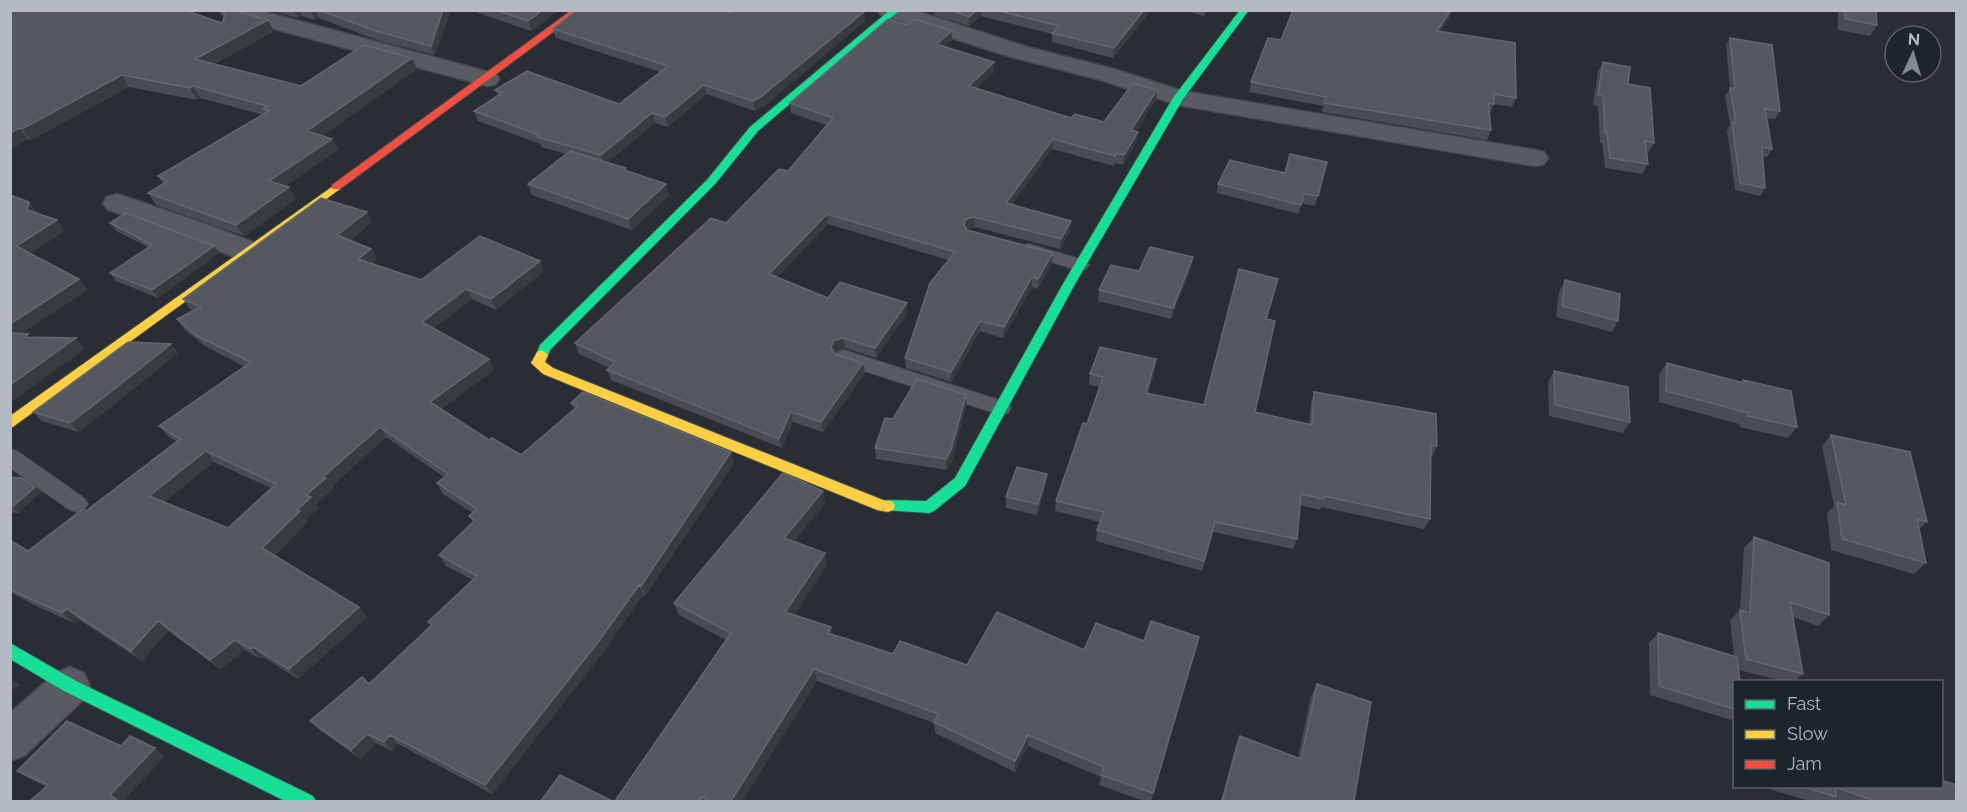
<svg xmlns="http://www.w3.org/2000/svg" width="1967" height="812" font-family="Raleway,sans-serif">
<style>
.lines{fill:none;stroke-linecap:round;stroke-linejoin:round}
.lane-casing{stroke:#464a4f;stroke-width:2}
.street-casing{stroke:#464a4f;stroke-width:3}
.fast-casing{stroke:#464a4f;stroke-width:2}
.slow-casing{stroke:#464a4f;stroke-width:2}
.jam-casing{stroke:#464a4f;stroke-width:2}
.lane{fill:#585c62;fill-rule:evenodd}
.street{fill:#585c62;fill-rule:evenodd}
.fast{fill:#16e098;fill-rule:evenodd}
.slow{fill:#ffcf43;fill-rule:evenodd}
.jam{fill:#f24e42;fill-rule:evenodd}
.wall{fill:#494d53;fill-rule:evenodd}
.shaded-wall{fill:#373c41}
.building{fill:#54595f;stroke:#63686f;stroke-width:1.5;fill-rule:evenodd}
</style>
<rect width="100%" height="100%" fill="#292e34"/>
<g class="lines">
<!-- lane casing -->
<g class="lane-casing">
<path id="lane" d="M 1029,244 L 1086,261 L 1089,265 L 1086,269 L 1080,271 L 1023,253 L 1021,249 L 1023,245 Z
M 844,350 L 1008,403 L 1011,408 L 1008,413 L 1001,415 L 837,362 L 835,357 L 837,352 Z
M 10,449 L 17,451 L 84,498 L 88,504 L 84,510 L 77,512 L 70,510 L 10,468 Z"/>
</g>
<!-- street casing -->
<g class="street-casing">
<path id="street" d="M 220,10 L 258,10 L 496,74 L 499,79 L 496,84 L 487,86 L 223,15 Z
M 878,10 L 913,10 L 1027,47 L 1114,69 L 1182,91 L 1535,150 L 1544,152 L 1548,158 L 1544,164 L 1535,166 L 1178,105 L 1098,79 L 1011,57 L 881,15 Z
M 117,194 L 208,225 L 258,244 L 262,251 L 258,258 L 248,260 L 238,258 L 107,209 L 103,203 L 107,197 Z
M 70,667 L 84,673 L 90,686 L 84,699 L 25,755 L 10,761 L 10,713 L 56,673 Z"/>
</g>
<!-- fast casing -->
<g class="fast-casing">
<path id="fast" d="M 890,10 L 900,10 L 758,131 L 715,184 L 550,350 L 547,358 L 537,358 L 536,355 L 540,345 L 707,180 L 750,127 Z
M 1240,10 L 1249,10 L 1183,99 L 1075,284 L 965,486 L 934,511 L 929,513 L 883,510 L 881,506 L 883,502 L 888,500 L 926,501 L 955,478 L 1063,284 L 1173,98 Z
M 10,643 L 76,681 L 313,796 L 316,802 L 287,802 L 64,691 L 10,659 Z"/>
</g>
<!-- slow casing -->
<g class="slow-casing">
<path id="slow" d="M 336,184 L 340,185 L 340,189 L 10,429 L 10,416 Z
M 542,350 L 548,355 L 545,362 L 553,368 L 883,500 L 893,502 L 895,506 L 893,510 L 888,512 L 877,510 L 543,374 L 531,363 L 537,352 Z"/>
</g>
<!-- jam casing -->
<g class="jam-casing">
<path id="jam" d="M 572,10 L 583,10 L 340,189 L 332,189 L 332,185 Z"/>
</g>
<!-- lane -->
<use href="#lane" class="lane"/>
<!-- street -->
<use href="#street" class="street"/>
<!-- fast -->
<use href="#fast" class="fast"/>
<!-- slow -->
<use href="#slow" class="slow"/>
<!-- jam -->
<use href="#jam" class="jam"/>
</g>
<!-- wall -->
<path class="wall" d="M 10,10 L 222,23 L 274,31 L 214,64 L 301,86 L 417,69 L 322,136 L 332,139 L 338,150 L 285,186 L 289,187 L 296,199 L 244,236 L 156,205 L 148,193 L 163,184 L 158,176 L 263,115 L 200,98 L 197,100 L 129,87 L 31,140 L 28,139 L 10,149 Z
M 269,10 L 451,10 L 435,55 L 380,41 L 319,18 L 315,20 L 302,16 L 298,18 Z
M 470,10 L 559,10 L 531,31 Z
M 934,10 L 1151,10 L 1113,58 L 1052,42 L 1052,34 L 981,16 L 969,26 L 934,15 Z
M 1184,10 L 1208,10 L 1203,16 Z
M 1838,10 L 1876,10 L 1877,25 L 1870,36 L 1838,30 Z
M 864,12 L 865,21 L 764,106 L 755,111 L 706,94 L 668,127 L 655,123 L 608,162 L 626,168 L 627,171 L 666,184 L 669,195 L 632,230 L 532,195 L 528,184 L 566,154 L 541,147 L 540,144 L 478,121 L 474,111 L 498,96 L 495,90 L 619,104 L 660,72 L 556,38 L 553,29 L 731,13 Z
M 1450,17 L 1440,32 L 1516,98 L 1512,107 L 1494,104 L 1490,113 L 1489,113 L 1491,130 L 1487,140 L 1322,112 L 1323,106 L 1249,92 L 1251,82 L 1281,40 Z
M 1730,38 L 1780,111 L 1775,119 L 1767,118 L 1772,149 L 1767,157 L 1763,156 L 1765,188 L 1760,196 L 1735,190 L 1727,130 L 1730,124 L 1725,96 L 1730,88 L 1726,45 Z
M 952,40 L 944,47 L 994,62 L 994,72 L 977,88 L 1071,118 L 1104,122 L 1156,100 L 1136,131 L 1137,141 L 1123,165 L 1115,163 L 1114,166 L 1052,149 L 1012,204 L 1071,221 L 1070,231 L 1060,249 L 975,227 L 966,229 L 967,230 L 1052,263 L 1038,289 L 1032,287 L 1003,338 L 980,331 L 951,382 L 906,368 L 905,358 L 948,260 L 828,224 L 777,277 L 828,298 L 907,303 L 907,313 L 876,358 L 845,348 L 835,351 L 835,354 L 863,363 L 865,373 L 823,432 L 793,422 L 782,448 L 611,380 L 607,370 L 610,368 L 579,354 L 575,343 L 726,223 L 788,171 L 826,125 L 791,113 L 790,103 Z
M 1603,62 L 1628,84 L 1654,143 L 1648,153 L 1646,153 L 1648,164 L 1642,174 L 1605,168 L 1602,143 L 1600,143 L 1598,106 L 1593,105 L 1598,72 Z
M 1327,162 L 1315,206 L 1301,203 L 1299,214 L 1217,193 L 1218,184 L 1285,173 Z
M 367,212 L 372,222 L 350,241 L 371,249 L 377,260 L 372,264 L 421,280 L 540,261 L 544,271 L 496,310 L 472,299 L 434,328 L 489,359 L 494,370 L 441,409 L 489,440 L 521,455 L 574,409 L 571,403 L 734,463 L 645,596 L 643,595 L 601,655 L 492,794 L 398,744 L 392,751 L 376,743 L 360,759 L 320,730 L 310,721 L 369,684 L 431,626 L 428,622 L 473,580 L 446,566 L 439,555 L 473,522 L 469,516 L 473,513 L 443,494 L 437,483 L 444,477 L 386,437 L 332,486 L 334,488 L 316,504 L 319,508 L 306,519 L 308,521 L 274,556 L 367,617 L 298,679 L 263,657 L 261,659 L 245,650 L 220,669 L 168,631 L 142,661 L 78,619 L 74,623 L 36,606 L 10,592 L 10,540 L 28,551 L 86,511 L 177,442 L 168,436 L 159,426 L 245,367 L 205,346 L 185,330 L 177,319 L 193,311 L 191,310 L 183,299 ZM 214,462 L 271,488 L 228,528 L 164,502 Z
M 110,223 L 214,246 L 219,253 L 158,298 L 116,281 L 110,273 L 148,247 L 116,231 Z
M 1191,268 L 1171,319 L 1098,301 L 1099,290 L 1139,271 Z
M 1565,280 L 1618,321 L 1612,332 L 1556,317 L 1559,292 Z
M 1276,289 L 1266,319 L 1255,412 L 1309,424 L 1311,403 L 1314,392 L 1437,446 L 1432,457 L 1431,457 L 1430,519 L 1424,529 L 1321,507 L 1320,510 L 1300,505 L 1297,539 L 1293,549 L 1213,532 L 1202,571 L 1096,541 L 1097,530 L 1100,522 L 1055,511 L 1056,501 L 1087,424 L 1100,387 L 1089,385 L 1090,374 L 1156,359 L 1155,370 L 1148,394 L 1204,405 Z
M 178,353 L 111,407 L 78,432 L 42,421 L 33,412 Z
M 1667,363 L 1741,383 L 1743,380 L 1797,427 L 1788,438 L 1740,427 L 1739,424 L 1659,402 L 1659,374 Z
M 1554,371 L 1630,422 L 1623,433 L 1549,416 L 1548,382 Z
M 966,395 L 966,406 L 952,461 L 947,470 L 876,459 L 875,448 L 893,419 Z
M 1831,435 L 1927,522 L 1919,529 L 1926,563 L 1914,574 L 1831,550 L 1827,513 L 1834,506 L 1822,446 Z
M 10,477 L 35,487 L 41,492 L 18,513 L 10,512 Z
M 1046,485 L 1037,515 L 1006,508 L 1006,497 Z
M 823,491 L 825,504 L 794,541 L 825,553 L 827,565 L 794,615 L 831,627 L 833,635 L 893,654 L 967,665 L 1144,641 L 1199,637 L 1151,801 L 1144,801 L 1099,785 L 1101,777 L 1028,746 L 1015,772 L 935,733 L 934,723 L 817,681 L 742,801 L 615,801 L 726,640 L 679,615 L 674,603 Z
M 1754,537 L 1829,615 L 1818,626 L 1793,617 L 1803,674 L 1794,681 L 1782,681 L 1739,670 L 1734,681 L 1734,718 L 1731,720 L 1650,695 L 1649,643 L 1658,633 L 1734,656 L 1730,620 L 1740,610 L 1744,548 Z
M 1317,684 L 1354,801 L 1221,801 L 1235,748 L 1240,736 L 1298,758 L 1311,696 Z
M 121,746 L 165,757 L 47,787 L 30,779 L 17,771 Z
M 1759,786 L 1941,786 L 1956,801 L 1838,801 L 1832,800 L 1830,801 L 1809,801 Z"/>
<!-- shaded-wall -->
<path class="shaded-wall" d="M 294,10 L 299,10 L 302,16 L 298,18 Z
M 315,10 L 319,18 L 315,20 L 310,11 Z
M 443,10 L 451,10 L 435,55 L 431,46 Z
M 543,10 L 559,10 L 531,31 L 528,21 Z
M 977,10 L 981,10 L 981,16 L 969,26 L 969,17 Z
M 1144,10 L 1151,10 L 1113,58 L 1114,48 Z
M 1451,10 L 1452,10 L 1450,17 L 1434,40 L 1437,31 Z
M 864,12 L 865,21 L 764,106 L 755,111 L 753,101 Z
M 268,20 L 274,31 L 202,70 L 195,59 Z
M 952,31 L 952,40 L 936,54 L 936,44 Z
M 412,58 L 417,69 L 313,142 L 307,131 Z
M 994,62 L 994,72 L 969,95 L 969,86 Z
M 122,75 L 129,87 L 31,140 L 22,129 Z
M 704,85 L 706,94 L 668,127 L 665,117 Z
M 193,86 L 200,98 L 197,100 L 190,88 Z
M 1157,90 L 1156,100 L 1130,140 L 1131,130 Z
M 652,113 L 655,123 L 604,165 L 601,155 Z
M 20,128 L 28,139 L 10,149 L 10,133 Z
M 1138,132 L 1137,141 L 1123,165 L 1124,155 Z
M 332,139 L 338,150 L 276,193 L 269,181 Z
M 1053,139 L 1052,149 L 1006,213 L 1006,203 Z
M 666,184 L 669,195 L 632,230 L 628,219 Z
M 289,187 L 296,199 L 244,236 L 236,225 Z
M 29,202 L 38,213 L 35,221 L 27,210 Z
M 367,212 L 372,222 L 343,246 L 337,235 Z
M 827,214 L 828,224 L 771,284 L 769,274 Z
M 974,217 L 975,227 L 966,229 L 964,225 L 966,219 Z
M 57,220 L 65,231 L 25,257 L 16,246 Z
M 1071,221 L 1070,231 L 1060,249 L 1061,239 Z
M 214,246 L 219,253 L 158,298 L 152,290 Z
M 371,249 L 377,260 L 364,270 L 358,259 Z
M 1053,253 L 1052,263 L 1038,289 L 1038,279 Z
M 1193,257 L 1191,268 L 1171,319 L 1173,308 Z
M 540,261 L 544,271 L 496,310 L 491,299 Z
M 1032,277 L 1032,287 L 1003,338 L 1004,327 Z
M 79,279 L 88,290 L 10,341 L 10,324 Z
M 466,289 L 472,299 L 428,332 L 422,322 Z
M 907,303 L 907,313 L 876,358 L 875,348 Z
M 980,321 L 980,331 L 951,382 L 951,372 Z
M 76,338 L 85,349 L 10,403 L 10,385 Z
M 843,338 L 845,348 L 835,351 L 833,358 L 831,348 L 833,341 Z
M 171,344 L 178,353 L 111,407 L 78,432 L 70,423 Z
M 489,359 L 494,370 L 436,413 L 430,402 Z
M 1156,359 L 1155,370 L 1144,404 L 1146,393 Z
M 863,363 L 865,373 L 823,432 L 821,422 Z
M 966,395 L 966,406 L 952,461 L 947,470 L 946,459 Z
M 791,412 L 793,422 L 782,448 L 779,439 Z
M 380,427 L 386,437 L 332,486 L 334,488 L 316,504 L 319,508 L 306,519 L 308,521 L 270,559 L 262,548 L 297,510 L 306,495 L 323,477 Z
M 206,451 L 214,462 L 159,506 L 149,496 Z
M 731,452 L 734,463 L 645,596 L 641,586 Z
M 1047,474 L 1046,485 L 1037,515 L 1038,504 Z
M 35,487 L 41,492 L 18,513 L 12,507 Z
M 823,491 L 825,504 L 787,550 L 784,538 Z
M 825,553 L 827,565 L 788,624 L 785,612 Z
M 639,585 L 643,595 L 601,655 L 492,794 L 485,785 Z
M 359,607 L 367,617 L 298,679 L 289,669 Z
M 67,609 L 78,619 L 74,623 L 62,613 Z
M 158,621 L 168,631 L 142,661 L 131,651 Z
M 831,627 L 834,639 L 828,633 Z
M 235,640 L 245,650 L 220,669 L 210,660 Z
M 253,647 L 263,657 L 261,659 L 251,649 Z
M 814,669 L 817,681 L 742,801 L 731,801 Z
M 10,678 L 20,685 L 10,692 Z
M 367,734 L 376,743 L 360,759 L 351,750 Z
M 390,735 L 398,744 L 392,751 L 384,742 Z
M 1028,735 L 1028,746 L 1015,772 L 1015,761 Z
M 155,748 L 165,757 L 123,801 L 118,801 L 110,795 Z"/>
<!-- building -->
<path class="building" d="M 10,10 L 184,10 L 222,23 L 227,10 L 232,10 L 268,20 L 195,59 L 301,86 L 364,45 L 412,58 L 307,131 L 332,139 L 269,181 L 289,187 L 236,225 L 148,193 L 168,181 L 158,176 L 269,111 L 263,109 L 267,106 L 193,86 L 190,88 L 122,75 L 22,129 L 20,128 L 10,133 Z
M 319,10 L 443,10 L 431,46 L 376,31 Z
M 496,10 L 543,10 L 528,21 Z
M 577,10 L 723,10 L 731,13 L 735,10 L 860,10 L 864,12 L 762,96 L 753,101 L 704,85 L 665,117 L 652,113 L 601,155 L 537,137 L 539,135 L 474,111 L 502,93 L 495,90 L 527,71 L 619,104 L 668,66 L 553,29 Z
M 950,10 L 977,10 L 969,17 Z
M 995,10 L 1144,10 L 1114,48 L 1052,33 L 1059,26 Z
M 1293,10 L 1451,10 L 1437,31 L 1515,43 L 1516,98 L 1494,94 L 1494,104 L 1488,103 L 1491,130 L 1324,103 L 1326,97 L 1251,82 L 1268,38 L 1281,40 Z
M 1845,10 L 1876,10 L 1877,25 L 1845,19 Z
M 888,19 L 907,25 L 914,19 L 952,31 L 936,44 L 994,62 L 969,86 L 1071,118 L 1075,114 L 1104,122 L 1133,83 L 1157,90 L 1131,130 L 1138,132 L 1124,155 L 1116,153 L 1115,156 L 1053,139 L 1006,203 L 1071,221 L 1061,239 L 974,217 L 966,219 L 964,225 L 967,230 L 1053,253 L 1038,279 L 1032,277 L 1004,327 L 980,321 L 951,372 L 905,358 L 930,283 L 955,252 L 827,214 L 769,274 L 828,298 L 840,282 L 907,303 L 875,348 L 843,338 L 833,341 L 831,348 L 835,354 L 863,363 L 821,422 L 791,412 L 779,439 L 607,370 L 615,362 L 575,343 L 711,218 L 726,223 L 779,169 L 788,171 L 833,118 L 790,103 Z
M 1730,38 L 1772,45 L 1780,111 L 1765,109 L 1772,149 L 1762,147 L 1765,188 L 1740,183 L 1732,122 L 1736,123 L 1730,88 L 1735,89 Z
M 1603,62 L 1630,67 L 1628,84 L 1650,88 L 1654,143 L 1645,141 L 1648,164 L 1610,158 L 1607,133 L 1605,133 L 1603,96 L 1598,95 Z
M 570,151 L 626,168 L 624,170 L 666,184 L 628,219 L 528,184 Z
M 1290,154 L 1327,162 L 1318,196 L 1304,194 L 1301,205 L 1218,184 L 1230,160 L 1285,173 Z
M 10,195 L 29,202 L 27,210 L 57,220 L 16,246 L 79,279 L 10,324 Z
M 321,198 L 367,212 L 337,235 L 371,249 L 358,259 L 421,280 L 480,236 L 540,261 L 491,299 L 466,289 L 422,322 L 489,359 L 430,402 L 489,440 L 492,438 L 521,455 L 578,406 L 571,403 L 583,392 L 731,452 L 641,586 L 639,585 L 596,645 L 485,785 L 390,735 L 384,742 L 367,734 L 351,750 L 310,721 L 362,677 L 369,684 L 432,625 L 428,622 L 477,576 L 439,555 L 475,520 L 469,516 L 477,509 L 437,483 L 448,474 L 380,427 L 323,477 L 326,478 L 306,495 L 311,497 L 297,510 L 300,511 L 262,548 L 359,607 L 289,669 L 253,647 L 251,649 L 235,640 L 210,660 L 158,621 L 131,651 L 67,609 L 62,613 L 24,596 L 10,589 L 10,540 L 28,551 L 83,509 L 86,511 L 180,439 L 159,426 L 251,362 L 197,336 L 177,319 L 201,307 L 183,299 ZM 206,451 L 276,484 L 228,528 L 149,496 Z
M 126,213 L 214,246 L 152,290 L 110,273 L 152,245 L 110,223 Z
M 1150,247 L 1193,257 L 1173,308 L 1099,290 L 1111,265 L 1139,271 Z
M 1239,269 L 1278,279 L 1266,319 L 1275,321 L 1255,412 L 1312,425 L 1314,392 L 1436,414 L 1437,446 L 1431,445 L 1430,519 L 1324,496 L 1324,499 L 1301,494 L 1297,539 L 1215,522 L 1204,561 L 1097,530 L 1104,512 L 1056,501 L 1083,423 L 1087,424 L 1103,377 L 1090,374 L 1100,347 L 1156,359 L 1146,393 L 1204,405 Z
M 1565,280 L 1620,294 L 1618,321 L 1562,306 Z
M 10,333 L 28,334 L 25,337 L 76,338 L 10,385 Z
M 128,342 L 171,344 L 103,398 L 70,423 L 33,412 Z
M 1667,363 L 1744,383 L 1743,380 L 1791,391 L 1797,427 L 1748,416 L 1748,413 L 1666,391 Z
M 1554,371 L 1628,387 L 1630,422 L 1555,405 Z
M 917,379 L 966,395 L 951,450 L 946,459 L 875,448 L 885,418 L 893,419 Z
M 1831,435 L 1910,452 L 1927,522 L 1917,519 L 1926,563 L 1842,539 L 1837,502 L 1846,505 Z
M 1017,467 L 1047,474 L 1038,504 L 1006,497 Z
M 783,473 L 823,491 L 784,538 L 825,553 L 785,612 L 831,627 L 828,633 L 893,654 L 900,641 L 967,665 L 997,612 L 1084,650 L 1096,623 L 1144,641 L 1151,621 L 1199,637 L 1153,793 L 1101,775 L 1104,767 L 1028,735 L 1015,761 L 934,722 L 939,714 L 814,669 L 731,801 L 711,801 L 702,797 L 698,801 L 615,801 L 731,633 L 674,603 Z
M 10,477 L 22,478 L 35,487 L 12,507 L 10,507 Z
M 1754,537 L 1829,563 L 1829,615 L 1790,602 L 1803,674 L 1746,659 L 1740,610 L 1750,613 Z
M 1658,633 L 1737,657 L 1740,681 L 1734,681 L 1734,709 L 1659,686 Z
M 1317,684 L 1371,702 L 1354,801 L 1222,801 L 1240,736 L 1301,759 Z
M 67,721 L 121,746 L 130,736 L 155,748 L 110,795 L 118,801 L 30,801 L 48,785 L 17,771 Z
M 560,775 L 612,801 L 541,801 Z
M 1941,780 L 1956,785 L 1956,801 L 1875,801 L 1835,787 L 1836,797 L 1801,786 L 1941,786 Z"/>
<!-- border -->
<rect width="1967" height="812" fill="none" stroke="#b3bac4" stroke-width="24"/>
<!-- legend -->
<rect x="1733" y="680" width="210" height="108" fill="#1d242d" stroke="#596069" stroke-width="1.5"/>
<rect x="1745" y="700" width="30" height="9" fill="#16e098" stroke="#596069" stroke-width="1.5"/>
<text x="1787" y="710" font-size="18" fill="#b3bac4">Fast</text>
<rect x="1745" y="730" width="30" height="9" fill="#ffcf43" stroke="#596069" stroke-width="1.5"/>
<text x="1787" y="740" font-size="18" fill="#b3bac4">Slow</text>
<rect x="1745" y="760" width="30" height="9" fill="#f24e42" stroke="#596069" stroke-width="1.5"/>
<text x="1787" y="770" font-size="18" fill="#b3bac4">Jam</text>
<!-- north arrow -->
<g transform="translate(1913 54) rotate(4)"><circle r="28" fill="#1d242d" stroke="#596069" stroke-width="1.5"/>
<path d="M0-4.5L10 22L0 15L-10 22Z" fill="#838992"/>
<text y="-9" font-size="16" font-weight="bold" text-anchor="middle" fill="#b3bac4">N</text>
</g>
</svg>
